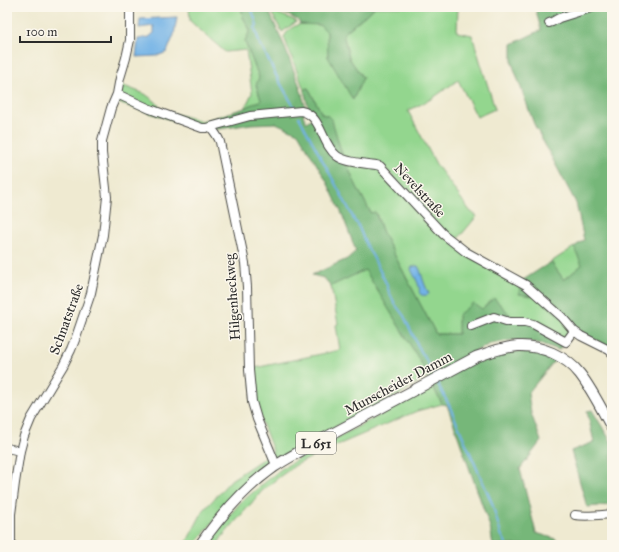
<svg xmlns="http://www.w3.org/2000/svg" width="619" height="552" font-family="'IM FELL Great Primer',serif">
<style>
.green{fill:#93d68e;stroke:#5f805c}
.forest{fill:#76b779;stroke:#507152}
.water{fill:#72b2e6;stroke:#4e6e88}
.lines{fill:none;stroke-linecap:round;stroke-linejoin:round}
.stream{stroke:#72b2e6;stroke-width:2}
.minor-casing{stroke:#484844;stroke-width:10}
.major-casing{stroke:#484844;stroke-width:12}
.minor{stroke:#fff;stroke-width:8}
.major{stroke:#fff;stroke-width:10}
.labels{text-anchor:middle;stroke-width:3;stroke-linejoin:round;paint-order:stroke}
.shield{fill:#fbf7ec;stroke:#696865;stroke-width:1}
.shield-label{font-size:13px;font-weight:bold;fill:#2b2b2b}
.street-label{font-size:14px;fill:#2b2b2b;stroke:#fbf7ec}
</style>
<rect width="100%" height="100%" fill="#fbf7ec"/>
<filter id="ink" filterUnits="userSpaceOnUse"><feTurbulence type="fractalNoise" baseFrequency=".025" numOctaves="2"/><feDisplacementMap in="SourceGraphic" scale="8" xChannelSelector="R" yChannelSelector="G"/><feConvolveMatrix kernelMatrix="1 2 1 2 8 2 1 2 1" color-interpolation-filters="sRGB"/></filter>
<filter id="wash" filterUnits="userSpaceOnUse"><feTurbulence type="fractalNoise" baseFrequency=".012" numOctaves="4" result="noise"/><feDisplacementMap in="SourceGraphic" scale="16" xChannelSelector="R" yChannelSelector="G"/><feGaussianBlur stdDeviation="0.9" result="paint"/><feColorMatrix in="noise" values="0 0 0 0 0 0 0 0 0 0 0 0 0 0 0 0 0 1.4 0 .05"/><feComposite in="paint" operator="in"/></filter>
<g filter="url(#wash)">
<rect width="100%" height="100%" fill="#efead1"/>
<!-- green -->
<path class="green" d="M 189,7 L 241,7 L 243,17 L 250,30 L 245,42 L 259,77 L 256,85 L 261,100 L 245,108 L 252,93 L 246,50 L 225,52 L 190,21 Z
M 375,7 L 458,7 L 457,32 L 472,35 L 495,109 L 477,117 L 458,80 L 433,98 L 408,111 L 436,164 L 470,211 L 477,216 L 456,241 L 444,233 L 381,164 L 344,159 L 328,116 L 322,114 L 310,91 L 308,88 L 304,90 L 284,37 C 293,21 305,24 320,25 L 327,32 L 328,57 L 363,78 L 349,58 L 343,34 Z
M 270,10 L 296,21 L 296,22 L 282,32 Z
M 121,85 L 145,94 L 156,102 L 162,110 L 202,121 L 216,117 L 220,129 L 203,130 L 118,103 L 118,94 Z
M 345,162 L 380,168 L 442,235 L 520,284 L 520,294 L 534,294 L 575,329 L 565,340 L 535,324 L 511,316 L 494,298 L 458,334 L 436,334 L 383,233 L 376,213 L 371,213 L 357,187 Z
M 574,247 L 582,265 L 564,280 L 551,262 Z
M 365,269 L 420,361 L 428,377 L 409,387 L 408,390 L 300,445 L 264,468 L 243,486 L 225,506 L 195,545 L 185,545 L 203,511 L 231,480 L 267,456 L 273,451 L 254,402 L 250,369 L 340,350 L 336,325 L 338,324 L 331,286 Z
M 433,387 L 442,404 L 417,411 L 326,450 L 296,465 L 279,477 L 262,491 L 222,537 L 217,545 L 208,545 L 223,523 L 240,503 L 281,469 L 310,452 Z"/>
<!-- forest -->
<path class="forest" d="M 241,7 L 267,7 L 284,45 L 300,87 L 306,109 L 303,115 L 306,122 L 315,117 L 309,111 L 304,90 L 308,88 L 310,91 L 322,114 L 328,116 L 332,120 L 342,154 L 357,187 L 371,213 L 375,212 L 383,233 L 436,334 L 458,334 L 458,315 L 473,303 L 482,309 L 494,298 L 511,316 L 535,324 L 565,340 L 559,350 L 538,343 L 514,340 L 490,344 L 474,352 L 479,362 C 495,353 516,349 534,353 C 541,354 548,358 555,360 L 528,393 L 531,413 L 541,441 L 520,469 L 536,533 L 556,539 L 557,545 L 493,545 L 490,527 L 447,405 L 442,404 L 420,361 L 365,270 L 331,286 L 324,278 L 312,275 L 347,259 L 356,251 L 342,214 L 327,182 L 298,133 L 276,123 L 251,124 L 220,129 L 216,117 L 245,108 L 261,100 L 256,85 L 259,77 L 245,42 L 250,30 L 243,17 Z
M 272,7 L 375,7 L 343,34 L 349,58 L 363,78 L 353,100 L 328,57 L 327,32 L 320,25 L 300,24 L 298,20 Z
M 535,7 L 612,7 L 612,347 L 611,348 L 575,329 L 534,294 L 532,296 L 519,294 L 520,284 L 523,280 L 551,262 L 564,280 L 582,265 L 574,247 L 584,240 L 576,203 L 534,124 L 512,63 L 512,44 L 541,30 Z
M 592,410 L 612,443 L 612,505 L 587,507 L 571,451 L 594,442 L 587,411 Z"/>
<!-- water -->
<path class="water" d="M 177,17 L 174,35 L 167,52 L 157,56 L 136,57 L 138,39 L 149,37 L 154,33 L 154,26 L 139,28 L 140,19 Z
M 416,266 L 418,266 C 422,273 422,278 425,285 C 426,288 428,291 429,294 C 427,295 424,296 422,295 C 418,294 420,290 419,287 C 418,281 413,275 411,269 L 412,267 Z"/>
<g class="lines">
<!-- stream -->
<path class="stream" d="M 251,7 L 257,25 L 255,28 L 260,45 L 262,47 L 278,79 L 294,107
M 299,117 L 350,211 L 355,222 L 357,223 L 368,249 L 372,255 L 386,283 L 389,292 L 395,304 L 404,316 L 419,348 L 435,375
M 437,381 L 440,388 L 449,405 L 492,503 L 501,534 L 506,543"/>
</g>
</g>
<g filter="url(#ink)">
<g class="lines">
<!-- minor casing -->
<g class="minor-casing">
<path id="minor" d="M 549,23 L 552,22 L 559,18 L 594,7
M 117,94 L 150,109 L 202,128 L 206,128 L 250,116 L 301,111 C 322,115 321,144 337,156 C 346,163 365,163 376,165 L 380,166 L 443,234 L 466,252 L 526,285 L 562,317 L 574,331 L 581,336 L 609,350 L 612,353
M 211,127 C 214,132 218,136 220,142 L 245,263 L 247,287 L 249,370 L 252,402 L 257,419 L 276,465
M 471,326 L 494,317 L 509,322 L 525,322 L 533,324 L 566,342 L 574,331
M 7,448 L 20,451
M 575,515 C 587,517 600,515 612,514
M 11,545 L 11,514 L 15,483 L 20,451 L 24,436 L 31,419 L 63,366 L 71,350 L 75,340 L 91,293 L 103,235 L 107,197 L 102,153 L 102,141 L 111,108 L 117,94 L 120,78 L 126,58 L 130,40 L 130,7"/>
</g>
<!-- major casing -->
<g class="major-casing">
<path id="major" d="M 200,545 C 221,515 244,488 274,467 C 284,460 294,455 304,449 L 476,357 C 490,352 503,347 518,346 C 541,345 566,356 580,374 C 593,391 602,410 612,428"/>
</g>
<!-- minor -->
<use href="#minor" class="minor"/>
<!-- major -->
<use href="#major" class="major"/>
</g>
</g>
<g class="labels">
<!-- shield labels -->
<rect class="shield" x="296" y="432" width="40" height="22" rx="3"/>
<g class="shield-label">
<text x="316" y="448">L 651</text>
</g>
<!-- street labels -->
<g class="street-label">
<text transform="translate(420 190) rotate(47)" y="5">Nevelstraße</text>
<text transform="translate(232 297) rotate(-94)" y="5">Hilgenheckweg</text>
<text transform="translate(66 319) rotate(-70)" y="5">Schnatstraße</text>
<text transform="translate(398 383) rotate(-28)" y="5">Munscheider Damm</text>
</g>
</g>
<!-- margin -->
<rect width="619" height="552" fill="none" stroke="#fbf7ec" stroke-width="24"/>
<!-- scale -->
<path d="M20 36v6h91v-6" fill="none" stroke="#2b2b2b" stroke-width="2"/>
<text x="26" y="36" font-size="12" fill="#2b2b2b" stroke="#fbf7ec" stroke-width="3" paint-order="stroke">100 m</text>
</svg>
